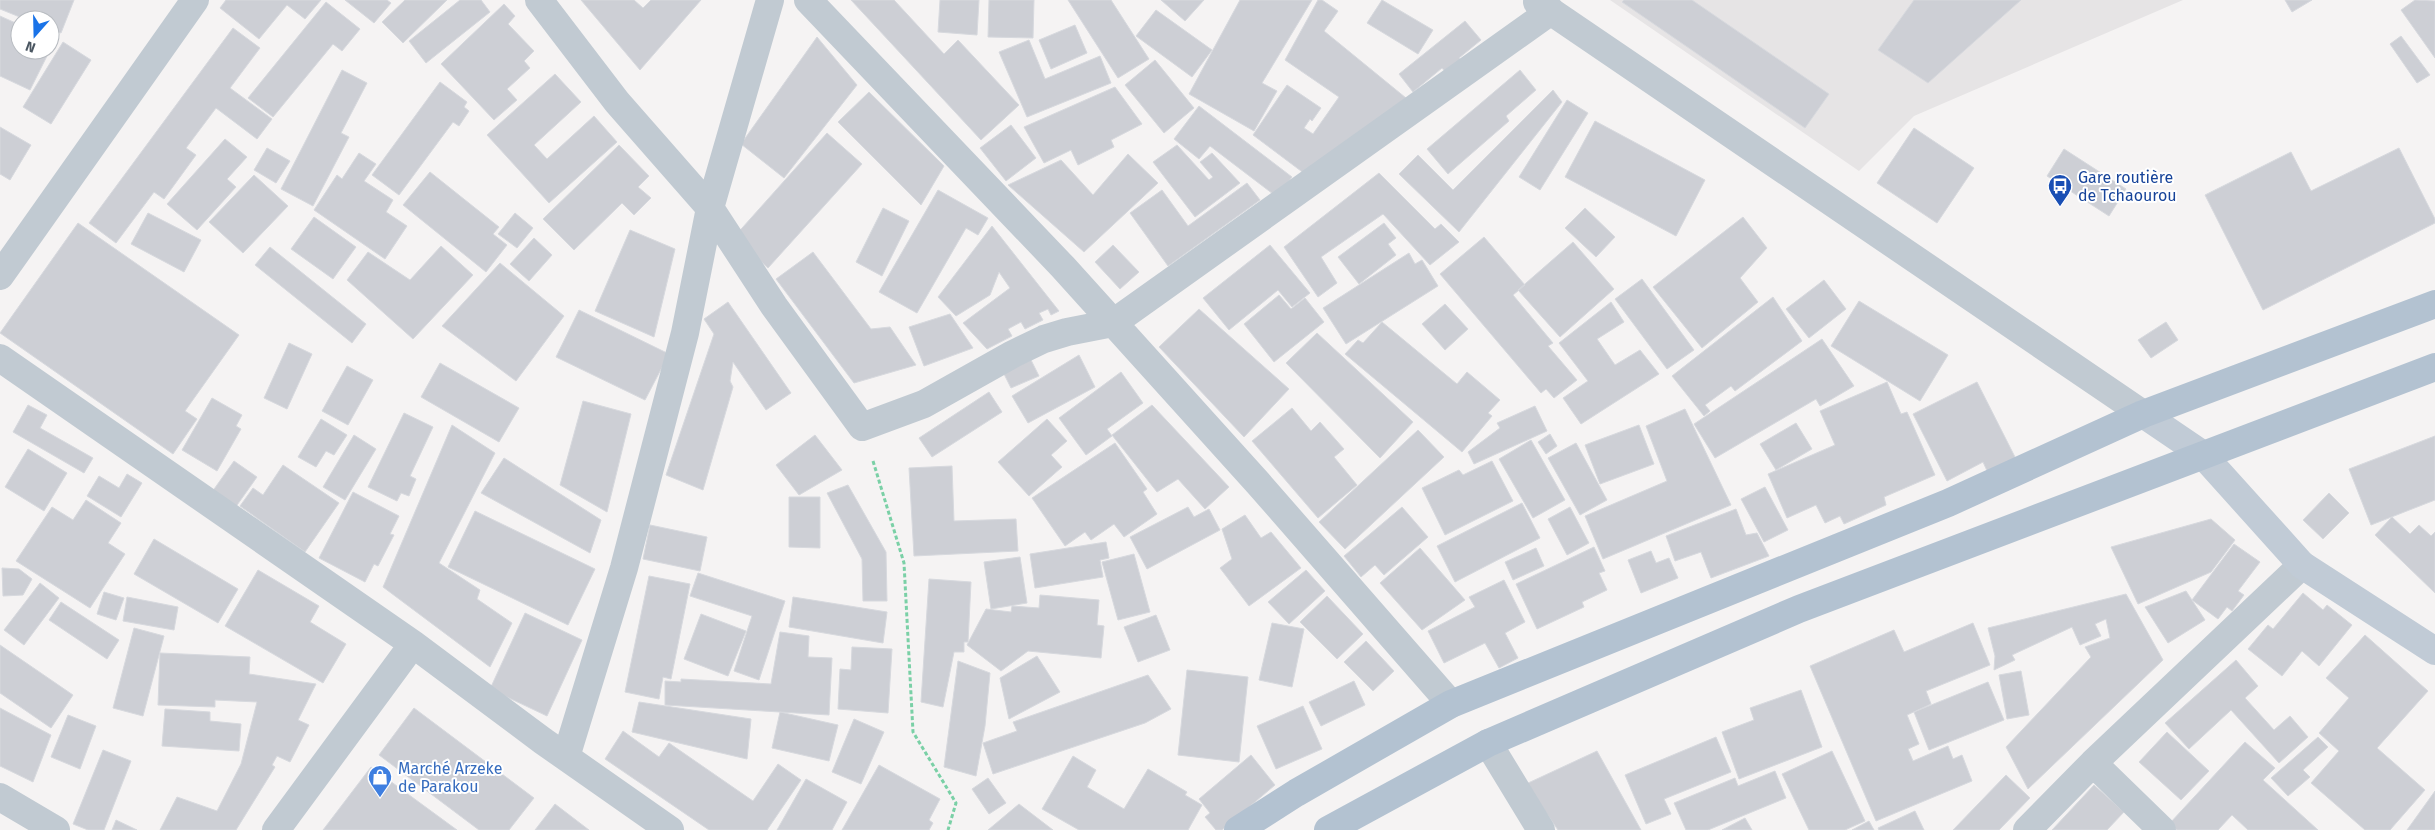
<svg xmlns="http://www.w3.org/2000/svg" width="2435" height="830" font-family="'Fira Sans',sans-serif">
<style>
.education{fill:#e6e4e5}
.building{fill:#cdcfd5;stroke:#d7d9de}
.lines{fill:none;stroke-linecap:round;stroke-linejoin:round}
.path{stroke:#7ad0a6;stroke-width:3;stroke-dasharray:4 2.5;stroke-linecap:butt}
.street{stroke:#c1cad2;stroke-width:28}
.secondary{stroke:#c1cbd6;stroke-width:28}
.primary{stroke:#b3c2d1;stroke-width:28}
.labels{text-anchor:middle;stroke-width:4;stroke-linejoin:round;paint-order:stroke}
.transit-label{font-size:16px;fill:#164399;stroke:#fff;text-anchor:start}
.shop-label{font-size:16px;fill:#366cbe;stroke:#fff;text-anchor:start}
</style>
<rect width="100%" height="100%" fill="#f5f3f3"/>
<!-- education -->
<path class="education" d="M 1610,0 L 2183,0 L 1914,116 L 1859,171 Z"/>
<!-- building -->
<path class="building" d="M 0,0 L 74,0 L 61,33 L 50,29 L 50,20 L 27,20 L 0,9 Z
M 226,0 L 321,0 L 305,19 L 287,5 L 259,39 L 220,8 Z
M 345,0 L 387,0 L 391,3 L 374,23 Z
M 405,0 L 447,0 L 403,43 L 382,22 Z
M 460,0 L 481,0 L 490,12 L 426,63 L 409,41 Z
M 581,0 L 634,0 L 643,8 L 651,0 L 701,0 L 640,70 Z
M 851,0 L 894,0 L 944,54 L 958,40 L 1019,105 L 981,140 Z
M 940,0 L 979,0 L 977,35 L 938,32 Z
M 989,0 L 1034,0 L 1033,38 L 988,37 Z
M 1068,0 L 1111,0 L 1149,59 L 1118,78 Z
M 1161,0 L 1204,0 L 1185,21 Z
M 1240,0 L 1312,0 L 1262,83 L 1277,91 L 1254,131 L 1189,94 Z
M 1318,0 L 1322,0 L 1338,11 L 1324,31 L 1406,98 L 1305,174 L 1253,135 L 1287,85 L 1321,108 L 1312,121 L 1310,119 L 1304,128 L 1313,134 L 1339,97 L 1285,60 Z
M 1382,0 L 1433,30 L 1418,54 L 1367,23 Z
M 1624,0 L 1692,0 L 1829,94 L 1805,128 L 1622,2 Z
M 1914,0 L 2021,0 L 1928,83 L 1878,50 Z
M 2285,0 L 2312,0 L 2292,12 Z
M 2415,0 L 2435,1 L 2435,58 L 2401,10 Z
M 326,2 L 360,29 L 342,51 L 333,44 L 273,117 L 248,98 Z
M 504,4 L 515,16 L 508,24 L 534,51 L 524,61 L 530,68 L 507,89 L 517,100 L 494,120 L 441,64 Z
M 1156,10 L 1212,50 L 1192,77 L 1136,36 Z
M 0,16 L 20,25 L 20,50 L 50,50 L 30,90 L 0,76 Z
M 1465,21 L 1481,40 L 1459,58 L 1462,61 L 1447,74 L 1442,68 L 1413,92 L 1399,74 Z
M 1075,25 L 1087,53 L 1051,69 L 1039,40 Z
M 233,28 L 260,48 L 230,88 L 272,119 L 257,139 L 216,108 L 186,148 L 196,155 L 164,199 L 154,192 L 116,243 L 89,223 Z
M 2401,36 L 2430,75 L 2417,83 L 2390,44 Z
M 817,37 L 857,85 L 784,178 L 741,144 Z
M 1029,40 L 1045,79 L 1100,56 L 1111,83 L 1027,117 L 999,52 Z
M 63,42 L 91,60 L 51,124 L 23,107 Z
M 1155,60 L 1194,108 L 1164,133 L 1125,85 Z
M 342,70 L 367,83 L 341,133 L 349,137 L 313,206 L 281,189 Z
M 1520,70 L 1536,90 L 1506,116 L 1509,121 L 1448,174 L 1427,149 Z
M 555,74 L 581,102 L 534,145 L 547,159 L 594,116 L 617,142 L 549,203 L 487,135 Z
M 440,82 L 467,102 L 464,107 L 469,111 L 459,126 L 453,122 L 399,195 L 372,175 Z
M 1115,87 L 1142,124 L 1111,140 L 1114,147 L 1078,165 L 1071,150 L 1044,163 L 1024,127 Z
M 1553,90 L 1562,102 L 1459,232 L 1399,174 L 1418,155 L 1453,190 Z
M 869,92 L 944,166 L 921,205 L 838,122 Z
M 1567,100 L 1588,113 L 1540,190 L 1519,177 Z
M 1199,106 L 1292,177 L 1277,197 L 1210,146 L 1199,159 L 1174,139 Z
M 1595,121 L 1705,180 L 1676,236 L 1565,177 Z
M 1011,125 L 1036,158 L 1006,181 L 980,148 Z
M 0,127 L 31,145 L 10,180 L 0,174 Z
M 1914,128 L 1974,168 L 1937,223 L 1877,183 Z
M 827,133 L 862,164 L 768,268 L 734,237 Z
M 225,139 L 247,157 L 227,179 L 236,187 L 197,230 L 167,204 Z
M 619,145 L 649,176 L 638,187 L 651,198 L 634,215 L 622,203 L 574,250 L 543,219 Z
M 1177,145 L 1209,180 L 1213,177 L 1200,162 L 1212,153 L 1240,183 L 1195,217 L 1153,162 Z
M 267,148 L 290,161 L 276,183 L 254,170 Z
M 2399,148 L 2435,219 L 2435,223 L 2263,310 L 2205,195 L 2291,152 L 2311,191 Z
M 2064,149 L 2126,189 L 2109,216 L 2047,176 Z
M 359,153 L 376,164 L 364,181 L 393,200 L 386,212 L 407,226 L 385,259 L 314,210 L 337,175 L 342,179 Z
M 1128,154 L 1158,183 L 1084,252 L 1008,185 L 1061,160 L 1093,195 Z
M 430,172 L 499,227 L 493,234 L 507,245 L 486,272 L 403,205 Z
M 1379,173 L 1435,229 L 1441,224 L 1459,242 L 1430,265 L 1383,214 L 1321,257 L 1337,283 L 1318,297 L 1284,247 Z
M 254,175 L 288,206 L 243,253 L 209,222 Z
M 1247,183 L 1260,200 L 1168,266 L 1130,213 L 1162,190 L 1188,226 Z
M 938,190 L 988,218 L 978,235 L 966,228 L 917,313 L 879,292 Z
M 883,208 L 909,221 L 882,276 L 856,262 Z
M 1585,208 L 1615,237 L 1596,257 L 1565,228 Z
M 148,213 L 201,240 L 184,272 L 131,244 Z
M 515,213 L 533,228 L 517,248 L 498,234 Z
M 314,217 L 356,247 L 333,279 L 291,249 Z
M 1743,217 L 1767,248 L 1740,278 L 1758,302 L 1702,348 L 1653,287 Z
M 78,223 L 239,335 L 185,411 L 197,419 L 173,454 L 0,333 Z
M 1384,223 L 1396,238 L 1388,244 L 1396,255 L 1359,284 L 1338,257 Z
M 992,226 L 1059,311 L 1051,315 L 1048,309 L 1039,313 L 1043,320 L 1025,329 L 1021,322 L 1008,329 L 1012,336 L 987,349 L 963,323 L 1010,288 L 999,272 L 990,295 L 956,316 L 938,297 Z
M 630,230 L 675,249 L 654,337 L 595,311 Z
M 1484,237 L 1525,285 L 1513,295 L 1553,343 L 1548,346 L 1577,380 L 1554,398 L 1546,389 L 1541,393 L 1440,274 Z
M 534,238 L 552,255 L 529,281 L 510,264 Z
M 1573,242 L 1614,289 L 1560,337 L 1518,290 Z
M 1113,245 L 1139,272 L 1120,289 L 1095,262 Z
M 1270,245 L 1310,293 L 1292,307 L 1278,290 L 1229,330 L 1203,298 Z
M 441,246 L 473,275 L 413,339 L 347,280 L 368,252 L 410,280 Z
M 270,247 L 366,324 L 352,343 L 255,265 Z
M 813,252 L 871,329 L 890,327 L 916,365 L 854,383 L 776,279 Z
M 1409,253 L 1415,264 L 1422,260 L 1438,286 L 1346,344 L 1323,308 Z
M 500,263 L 564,316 L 516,381 L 442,326 Z
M 1642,279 L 1694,350 L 1667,369 L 1615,299 Z
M 1824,280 L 1846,309 L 1809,338 L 1786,309 Z
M 1279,295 L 1291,309 L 1305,298 L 1324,322 L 1274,362 L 1244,324 Z
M 1773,297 L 1802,341 L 1735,391 L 1731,386 L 1705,405 L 1710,411 L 1704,416 L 1672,376 Z
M 1859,301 L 1948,355 L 1920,401 L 1831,346 Z
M 728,302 L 791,393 L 766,410 L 733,362 L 730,381 L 733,387 L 703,490 L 666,475 L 714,334 L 704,319 Z
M 1611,302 L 1624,322 L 1597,339 L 1615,365 L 1640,350 L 1659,374 L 1581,424 L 1563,398 L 1588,381 L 1559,343 Z
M 1445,304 L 1468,329 L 1445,350 L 1422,324 Z
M 1199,309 L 1289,389 L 1244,437 L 1159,347 Z
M 579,310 L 669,354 L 645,400 L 556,357 Z
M 950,314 L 973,348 L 924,366 L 909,327 Z
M 1382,322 L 1457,384 L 1467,372 L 1500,400 L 1488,413 L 1492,416 L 1462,452 L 1345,354 L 1358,340 L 1363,343 Z
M 2166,322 L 2178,340 L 2151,358 L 2138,340 Z
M 1317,333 L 1413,422 L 1380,458 L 1286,363 Z
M 1822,339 L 1854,386 L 1820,406 L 1816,399 L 1715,458 L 1694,424 Z
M 289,343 L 312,354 L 287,409 L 264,398 Z
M 1079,355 L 1095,387 L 1028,423 L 1012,396 Z
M 1031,360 L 1039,376 L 1011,388 L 1003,372 Z
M 440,363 L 519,408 L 499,442 L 421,397 Z
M 347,366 L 373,380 L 348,425 L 322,411 Z
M 1121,372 L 1143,403 L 1107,429 L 1112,436 L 1086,455 L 1059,418 Z
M 1887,382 L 1901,414 L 1907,412 L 1935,475 L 1884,497 L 1886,505 L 1844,524 L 1840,516 L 1825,523 L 1816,505 L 1787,518 L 1768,474 L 1835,445 L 1820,411 Z
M 1977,382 L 2016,459 L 1988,473 L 1983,462 L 1947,481 L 1913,414 Z
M 989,392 L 1002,412 L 932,457 L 919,438 Z
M 212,398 L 242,415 L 236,426 L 241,429 L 217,471 L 182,450 Z
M 583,401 L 631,414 L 607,512 L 560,485 Z
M 28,405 L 47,415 L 40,428 L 93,458 L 84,473 L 13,432 Z
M 1152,405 L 1229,487 L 1205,509 L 1178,479 L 1157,492 L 1112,435 Z
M 1535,406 L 1547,431 L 1474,464 L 1468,452 L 1500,428 L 1497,423 Z
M 1292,408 L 1311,431 L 1320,422 L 1344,449 L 1334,457 L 1357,485 L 1318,518 L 1252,441 Z
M 1685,409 L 1731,505 L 1603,559 L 1585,516 L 1667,481 L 1646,426 Z
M 404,413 L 433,427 L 410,476 L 416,479 L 409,496 L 401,493 L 397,501 L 368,487 Z
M 321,419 L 347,435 L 334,455 L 326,451 L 316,467 L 298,457 Z
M 1047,419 L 1067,441 L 1051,455 L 1062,467 L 1029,496 L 998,462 Z
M 1796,423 L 1812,449 L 1776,470 L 1760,444 Z
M 452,425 L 495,453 L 439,563 L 480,590 L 477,599 L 512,623 L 490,667 L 383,587 Z
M 1639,425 L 1654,464 L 1600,484 L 1585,445 Z
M 1418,430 L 1444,457 L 1345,549 L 1319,522 Z
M 1550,434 L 1557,446 L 1546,454 L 1538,442 Z
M 354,435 L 376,449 L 345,500 L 323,487 Z
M 815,435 L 842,470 L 799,495 L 776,465 Z
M 2435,436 L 2435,500 L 2371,525 L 2349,469 Z
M 1531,440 L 1565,500 L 1533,518 L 1499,459 Z
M 1115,443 L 1147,489 L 1143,492 L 1157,514 L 1124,537 L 1114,524 L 1091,540 L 1085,532 L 1065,546 L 1032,498 Z
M 1576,443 L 1607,500 L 1580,515 L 1548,458 Z
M 28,449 L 67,473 L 44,511 L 5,487 Z
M 504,458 L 601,520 L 590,553 L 481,493 Z
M 234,461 L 257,477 L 235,508 L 212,492 Z
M 1492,461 L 1513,501 L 1445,535 L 1422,488 L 1459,470 L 1463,475 Z
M 283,465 L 339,503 L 305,552 L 240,506 L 253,488 L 263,495 Z
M 952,466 L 954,521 L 1016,519 L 1018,551 L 914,556 L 909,468 Z
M 127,474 L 142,483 L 121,517 L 87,496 L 99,476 L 119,488 Z
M 848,485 L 886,552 L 887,601 L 863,601 L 862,559 L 827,493 Z
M 1765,487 L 1788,530 L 1764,542 L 1741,499 Z
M 353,492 L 399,516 L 390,534 L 394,535 L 378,566 L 374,564 L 365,582 L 319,558 Z
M 2329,493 L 2349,513 L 2323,539 L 2303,520 Z
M 789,497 L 820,497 L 820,548 L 789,547 Z
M 86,500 L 121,523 L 108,543 L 125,554 L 90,608 L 16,561 L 52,507 L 73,520 Z
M 1522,503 L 1540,538 L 1455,582 L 1437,546 Z
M 1188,507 L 1194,517 L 1209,509 L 1220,530 L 1147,569 L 1130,537 Z
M 1402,507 L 1428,537 L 1384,575 L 1375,565 L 1361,577 L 1344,556 Z
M 1570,507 L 1589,543 L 1567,555 L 1548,519 Z
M 1736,509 L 1746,535 L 1757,533 L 1769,556 L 1711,578 L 1701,552 L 1675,561 L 1666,536 Z
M 475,511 L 595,569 L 568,625 L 448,567 Z
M 1245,515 L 1261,538 L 1271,532 L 1301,568 L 1249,606 L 1220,568 L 1232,559 L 1222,529 Z
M 2392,517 L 2410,534 L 2419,525 L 2431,536 L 2435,532 L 2435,593 L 2375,535 Z
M 2211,519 L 2235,540 L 2211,572 L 2138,604 L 2111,547 Z
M 650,525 L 707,537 L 700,571 L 643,559 Z
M 154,539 L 238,589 L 218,623 L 134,574 Z
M 1106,542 L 1109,558 L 1100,560 L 1103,577 L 1035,588 L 1030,554 Z
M 2234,544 L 2260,562 L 2238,591 L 2244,595 L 2232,611 L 2227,607 L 2218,619 L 2192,600 Z
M 1594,547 L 1605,571 L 1599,573 L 1607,590 L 1582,602 L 1584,607 L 1537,629 L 1516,584 Z
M 1420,548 L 1465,600 L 1422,630 L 1380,583 Z
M 1536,548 L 1544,566 L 1513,580 L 1505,562 Z
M 1651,551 L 1656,563 L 1669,558 L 1678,578 L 1641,593 L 1628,560 Z
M 1134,554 L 1150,612 L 1118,620 L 1102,562 Z
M 1020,557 L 1027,603 L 991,609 L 984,562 Z
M 2,568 L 19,569 L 32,579 L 23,595 L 3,596 Z
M 258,570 L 319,606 L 310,622 L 346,644 L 323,683 L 225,626 Z
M 1306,570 L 1325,591 L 1289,624 L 1268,602 Z
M 698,573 L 785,601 L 759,680 L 734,671 L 752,616 L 690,596 Z
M 649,576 L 690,584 L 671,679 L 663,677 L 659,699 L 625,692 Z
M 929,579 L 971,582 L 968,642 L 964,642 L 964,652 L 954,652 L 943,707 L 921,702 Z
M 1504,580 L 1525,622 L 1505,633 L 1518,658 L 1499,668 L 1485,643 L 1444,663 L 1428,631 L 1475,607 L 1469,597 Z
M 40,583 L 59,598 L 24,645 L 4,630 Z
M 2186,591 L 2205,620 L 2168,643 L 2145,607 Z
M 104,592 L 124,598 L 116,620 L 97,614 Z
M 2303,593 L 2323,610 L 2327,605 L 2352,625 L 2319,666 L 2302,651 L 2282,676 L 2248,649 L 2268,625 L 2273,629 Z
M 2126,594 L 2163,660 L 2028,789 L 2006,747 L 2091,657 L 2085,647 L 2110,638 L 2106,619 L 2095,624 L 2101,636 L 2080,645 L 2072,627 L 2012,655 L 2015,660 L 1994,670 L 1995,656 L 1988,628 Z
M 1040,595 L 1099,600 L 1097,625 L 1104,626 L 1101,658 L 1028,651 L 1001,671 L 967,645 L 986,609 L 1011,612 L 1012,606 L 1039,608 Z
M 1327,596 L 1363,634 L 1337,659 L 1300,622 Z
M 127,597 L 178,607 L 174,630 L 123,621 Z
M 793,597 L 887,612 L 883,643 L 789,627 Z
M 61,602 L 119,640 L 107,659 L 49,620 Z
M 525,613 L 582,640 L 547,716 L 490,689 Z
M 701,614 L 746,631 L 728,676 L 684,659 Z
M 1156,615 L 1170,650 L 1138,662 L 1124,627 Z
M 1272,623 L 1304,629 L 1292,687 L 1259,680 Z
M 1973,623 L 1990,665 L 1926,691 L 1931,704 L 1907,715 L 1919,744 L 1908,749 L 1913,761 L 1948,746 L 1953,759 L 1962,755 L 1972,781 L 1876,821 L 1810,666 L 1894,630 L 1904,652 Z
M 134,628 L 164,636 L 143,716 L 113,708 Z
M 780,632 L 809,636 L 808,657 L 832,658 L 829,715 L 665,705 L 665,681 L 681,682 L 681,679 L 771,684 Z
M 2365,635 L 2428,691 L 2377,748 L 2425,790 L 2390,830 L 2365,830 L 2311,783 L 2339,751 L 2319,733 L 2349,698 L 2326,678 Z
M 1366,641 L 1394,671 L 1373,691 L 1344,662 Z
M 0,645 L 73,695 L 51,728 L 0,693 Z
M 852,647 L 892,649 L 888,713 L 838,709 L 840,669 L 851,670 Z
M 160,653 L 250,657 L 249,674 L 316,684 L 298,720 L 309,725 L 290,762 L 277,756 L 272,765 L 275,767 L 236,830 L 160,830 L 177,797 L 217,811 L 241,764 L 257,702 L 215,700 L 215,707 L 158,705 Z
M 1037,656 L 1060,692 L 1009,719 L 1000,678 Z
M 2236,660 L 2258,686 L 2245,698 L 2274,730 L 2290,716 L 2308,737 L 2279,763 L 2231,710 L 2189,749 L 2165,723 Z
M 958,661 L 990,673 L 985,726 L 976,776 L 944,767 Z
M 1187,670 L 1248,677 L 1239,762 L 1178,755 Z
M 2021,671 L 2029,715 L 2007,719 L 1999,675 Z
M 1148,675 L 1171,709 L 1145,723 L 993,774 L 983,743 L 1017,731 L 1013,722 Z
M 1354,681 L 1365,705 L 1321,726 L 1309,702 Z
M 1988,682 L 2004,720 L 1929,750 L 1914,712 Z
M 1801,690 L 1822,747 L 1739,779 L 1722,732 L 1754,720 L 1750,708 Z
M 639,702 L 751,719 L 747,759 L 632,732 Z
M 1303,706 L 1322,749 L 1276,769 L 1257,726 Z
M 0,708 L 51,735 L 33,782 L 0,766 Z
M 414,708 L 534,798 L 509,830 L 479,830 L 379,755 Z
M 165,709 L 210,712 L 210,721 L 241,724 L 239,751 L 162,746 Z
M 780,712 L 838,725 L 829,761 L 772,748 Z
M 68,715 L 96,726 L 80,769 L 51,757 Z
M 854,719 L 884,732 L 861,784 L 832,772 Z
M 623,731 L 659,757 L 669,743 L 753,801 L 778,764 L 801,780 L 767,830 L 709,830 L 605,759 Z
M 2167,732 L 2209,771 L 2181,800 L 2139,762 Z
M 1716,737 L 1731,772 L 1664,799 L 1671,814 L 1646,824 L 1625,775 Z
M 2318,737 L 2328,747 L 2303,770 L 2310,777 L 2288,796 L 2271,778 Z
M 2245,742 L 2275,768 L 2263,780 L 2318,830 L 2248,830 L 2232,815 L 2218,830 L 2177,830 L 2170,823 Z
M 103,750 L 131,761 L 104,830 L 88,830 L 73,824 Z
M 1597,751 L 1641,830 L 1558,830 L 1526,784 Z
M 1832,751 L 1865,821 L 1845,830 L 1809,830 L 1782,774 Z
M 1251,755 L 1275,785 L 1222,830 L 1216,830 L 1205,817 L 1210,813 L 1199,799 Z
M 1073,756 L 1096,770 L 1087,787 L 1124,809 L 1148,769 L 1187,792 L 1185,795 L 1202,805 L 1188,830 L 1079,830 L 1042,809 Z
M 879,765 L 940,799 L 929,820 L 933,823 L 929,830 L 842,830 Z
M 371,767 L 457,830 L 323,830 Z
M 1775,771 L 1786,798 L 1708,830 L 1686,830 L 1674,803 L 1735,778 L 1738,786 Z
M 2006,775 L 2030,798 L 1999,830 L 1953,830 Z
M 988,778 L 1006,803 L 989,814 L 972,789 Z
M 806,779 L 847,802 L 832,830 L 777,830 Z
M 2094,785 L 2124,812 L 2107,830 L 2052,830 Z
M 2435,791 L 2435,830 L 2407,830 Z
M 555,804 L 589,830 L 535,830 Z
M 1019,804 L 1053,830 L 988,830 Z
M 1915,811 L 1924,830 L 1879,830 L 1878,828 Z
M 1745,818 L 1752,830 L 1722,830 Z
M 116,820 L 137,830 L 112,830 Z
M 1869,821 L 1874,830 L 1852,830 Z"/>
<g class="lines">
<!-- path -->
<path class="path" d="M 873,461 L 904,563 L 913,732 L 956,803 L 948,830"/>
<!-- street -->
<path class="street" d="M 539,0 L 617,102 L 710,208 L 774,306 L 862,427 L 924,404 L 1013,354 L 1044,339 L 1067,332 L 1113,323 L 1551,11
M 808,0 L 1063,267 L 1258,483 L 1451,704
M 1537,2 L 2143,414
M 0,276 L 195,0
M 0,358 L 413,644 L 543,741 L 670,830
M 1488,743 L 1541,830
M 566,757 L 624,568 L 685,333 L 710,208 L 770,0
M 2093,763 L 2162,830
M 0,797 L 56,830
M 276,830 L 413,644
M 2027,830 L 2093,763 L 2302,565"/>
<!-- secondary -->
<path class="secondary" d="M 2143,414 L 2202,454 L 2302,565 L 2435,651"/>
<!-- primary -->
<path class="primary" d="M 1238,830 L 1296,793 L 1451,704 L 1948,503 L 2143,414 L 2435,304
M 1328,830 L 1488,743 L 1799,609 L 2435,367"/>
</g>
<!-- icons -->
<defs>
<g id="bus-pin" transform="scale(1.25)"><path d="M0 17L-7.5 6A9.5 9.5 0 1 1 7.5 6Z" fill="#1a4fb4" stroke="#fff"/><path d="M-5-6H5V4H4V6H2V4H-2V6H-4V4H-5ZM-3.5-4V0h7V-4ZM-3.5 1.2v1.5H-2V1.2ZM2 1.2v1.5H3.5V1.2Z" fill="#fff"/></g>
<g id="shop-pin" transform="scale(1.25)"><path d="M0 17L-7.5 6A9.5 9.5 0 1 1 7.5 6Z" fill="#3f7fe0" stroke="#fff"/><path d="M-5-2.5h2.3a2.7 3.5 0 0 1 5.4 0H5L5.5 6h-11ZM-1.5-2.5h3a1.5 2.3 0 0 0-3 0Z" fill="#fff"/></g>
</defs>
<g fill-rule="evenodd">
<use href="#bus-pin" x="2060" y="186"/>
<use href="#shop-pin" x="380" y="777"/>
</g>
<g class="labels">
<!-- transit labels -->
<g class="transit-label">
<text x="2078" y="183">Gare routière<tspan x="2078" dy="18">de Tchaourou</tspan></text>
</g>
<!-- shop labels -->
<g class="shop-label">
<text x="398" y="774">Marché Arzeke<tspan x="398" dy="18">de Parakou</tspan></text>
</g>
</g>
<!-- north arrow -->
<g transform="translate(35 35) rotate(200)"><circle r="24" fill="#ffffff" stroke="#b7bbc0"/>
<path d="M0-4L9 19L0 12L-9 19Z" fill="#1a73e8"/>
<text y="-8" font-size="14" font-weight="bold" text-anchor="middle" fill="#4a5661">N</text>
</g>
</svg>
